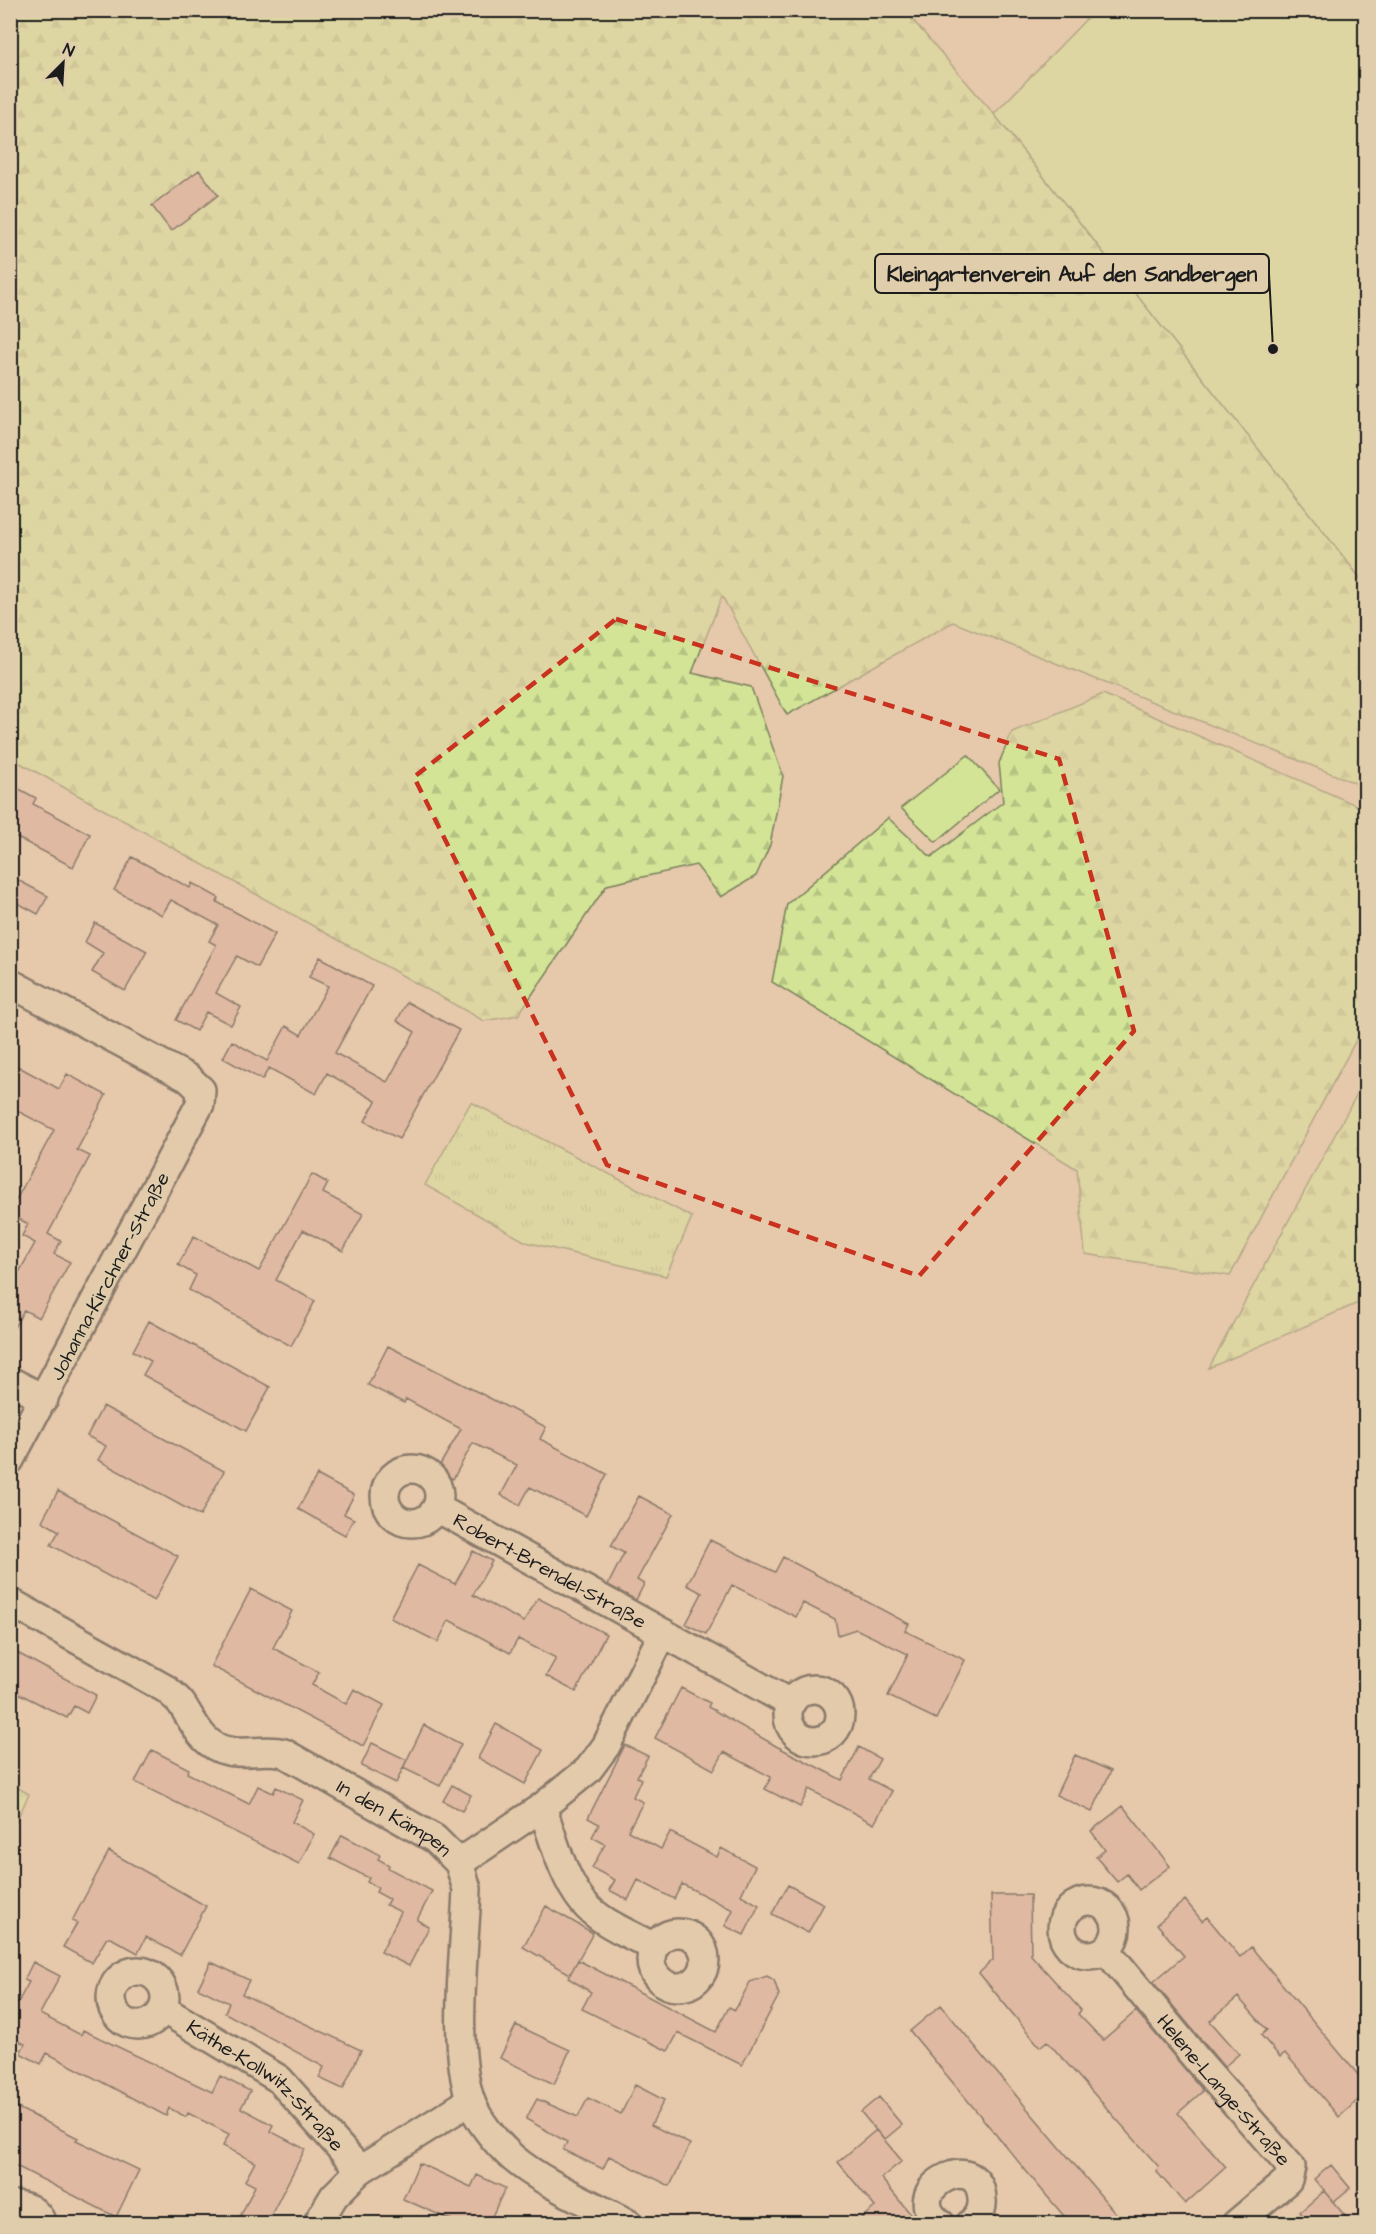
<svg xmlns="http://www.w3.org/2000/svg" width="1376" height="2234" font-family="'Architects Daughter',sans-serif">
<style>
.grass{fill:url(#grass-tufts);stroke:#78805a;stroke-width:1.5}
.forest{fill:url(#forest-firs);stroke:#78805a;stroke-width:1.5}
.garden{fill:#d3e497;stroke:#78805a;stroke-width:1.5}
.building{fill:#d7a696;stroke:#1c1c1c;stroke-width:1.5}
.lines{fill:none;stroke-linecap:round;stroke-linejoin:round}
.minor-casing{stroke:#1c1c1c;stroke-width:32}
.minor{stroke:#e0cdab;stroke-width:27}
.marked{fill:none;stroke:#c8321e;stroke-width:4.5;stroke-dasharray:12 8;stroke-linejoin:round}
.labels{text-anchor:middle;stroke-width:4.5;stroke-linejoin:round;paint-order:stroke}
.street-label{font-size:20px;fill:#1c1c1c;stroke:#e0cdab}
.leader{fill:none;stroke:#1c1c1c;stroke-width:2}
.callout-dot{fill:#1c1c1c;stroke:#e0cdab;stroke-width:2}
.callout{fill:#e0cdab;stroke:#1c1c1c;stroke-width:2}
.callout-label{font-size:21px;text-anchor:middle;font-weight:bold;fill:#1c1c1c}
</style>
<defs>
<pattern id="grass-tufts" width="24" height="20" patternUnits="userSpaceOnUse" patternTransform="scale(1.5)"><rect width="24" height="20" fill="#d3e497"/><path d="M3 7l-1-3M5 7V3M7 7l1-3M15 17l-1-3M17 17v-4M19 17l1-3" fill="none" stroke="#b5c382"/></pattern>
<pattern id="forest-firs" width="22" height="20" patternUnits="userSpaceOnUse" patternTransform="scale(1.5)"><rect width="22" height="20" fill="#d3e497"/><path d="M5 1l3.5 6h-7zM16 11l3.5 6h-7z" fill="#b5c382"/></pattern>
</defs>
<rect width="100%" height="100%" fill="#e6c8ab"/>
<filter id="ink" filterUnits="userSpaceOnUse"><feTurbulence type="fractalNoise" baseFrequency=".0167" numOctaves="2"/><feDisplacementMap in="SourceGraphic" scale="12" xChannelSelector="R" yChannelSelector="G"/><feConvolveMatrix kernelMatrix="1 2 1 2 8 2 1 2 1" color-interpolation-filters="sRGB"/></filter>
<g filter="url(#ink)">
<!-- grass -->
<path class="grass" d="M 471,1102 L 692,1217 L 666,1276 L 526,1242 L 425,1185 Z
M 11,1784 L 29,1794 L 11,1832 Z"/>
<!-- forest -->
<path class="forest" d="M 11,11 L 905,11 L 994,114 L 1365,584 L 1365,787 L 953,622 L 787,715 L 722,596 L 692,673 L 751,687 L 783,776 L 770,845 L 756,876 L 721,897 L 696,865 L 607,885 L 518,1015 L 484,1021 L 11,758 Z
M 1103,694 L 1365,809 L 1365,1023 L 1230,1276 L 1085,1254 L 1077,1169 L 772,982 L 787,904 L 888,818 L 931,857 L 1003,802 L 999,763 L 1012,732 Z
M 1365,1079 L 1365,1300 L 1209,1368 Z"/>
<!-- garden -->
<path class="garden" d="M 1095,10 L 1365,11 L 1365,584 L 994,114 Z
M 968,755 L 999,789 L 936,842 L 901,808 Z"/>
<!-- building -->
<path class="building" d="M 199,170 L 218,195 L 171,231 L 152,206 Z
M 10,784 L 36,798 L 33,804 L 90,834 L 73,867 L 10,834 Z
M 132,857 L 190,888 L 192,883 L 219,898 L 217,902 L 275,934 L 257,967 L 237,956 L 216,993 L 241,1007 L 231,1025 L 206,1012 L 196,1031 L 176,1020 L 216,945 L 209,941 L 218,925 L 171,900 L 162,915 L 114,890 Z
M 10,876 L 48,896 L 38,914 L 10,899 Z
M 95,923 L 147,951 L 125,991 L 92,972 L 103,953 L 85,942 Z
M 320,957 L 372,986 L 335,1053 L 387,1082 L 415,1032 L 397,1021 L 407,1002 L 459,1030 L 399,1139 L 365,1121 L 376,1101 L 327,1073 L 316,1094 L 269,1068 L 262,1080 L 223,1058 L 232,1041 L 267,1061 L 286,1026 L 301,1035 L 328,986 L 309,977 Z
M 10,1062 L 59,1089 L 67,1074 L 106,1095 L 77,1150 L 90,1156 L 48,1234 L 61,1241 L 54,1254 L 70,1262 L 39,1318 L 24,1310 L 10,1335 L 10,1289 L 35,1243 L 22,1236 L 28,1224 L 10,1214 L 10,1211 L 54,1130 L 10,1107 Z
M 312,1174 L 328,1183 L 323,1193 L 363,1214 L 343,1251 L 303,1230 L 276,1280 L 315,1301 L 291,1346 L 189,1290 L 196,1275 L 178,1265 L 194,1236 L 259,1271 Z
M 149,1321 L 270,1387 L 246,1431 L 143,1375 L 151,1361 L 133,1351 Z
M 388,1346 L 546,1427 L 540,1439 L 607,1474 L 586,1516 L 530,1487 L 520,1505 L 501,1495 L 517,1465 L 473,1443 L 453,1479 L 437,1470 L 461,1429 L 406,1399 L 404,1403 L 368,1385 Z
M 103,1406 L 224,1471 L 200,1516 L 98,1460 L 106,1446 L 87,1436 Z
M 317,1475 L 354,1495 L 344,1514 L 354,1519 L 345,1535 L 298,1509 Z
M 58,1491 L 178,1556 L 154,1601 L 51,1545 L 59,1531 L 42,1521 Z
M 639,1496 L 673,1514 L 637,1580 L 644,1584 L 636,1600 L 608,1585 L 624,1553 L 611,1546 Z
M 710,1540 L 775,1572 L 783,1557 L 909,1624 L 905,1631 L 965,1660 L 936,1719 L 888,1696 L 908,1654 L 856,1629 L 838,1635 L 835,1619 L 803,1603 L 796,1617 L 732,1585 L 706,1634 L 686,1624 L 702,1593 L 687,1585 Z
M 473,1551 L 492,1561 L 473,1595 L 524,1622 L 538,1598 L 606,1634 L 576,1692 L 546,1676 L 556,1658 L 518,1639 L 510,1653 L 449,1620 L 438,1642 L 390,1618 L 418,1565 L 455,1584 Z
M 251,1589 L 292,1611 L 273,1648 L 319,1672 L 312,1685 L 346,1704 L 354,1689 L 384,1705 L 363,1746 L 211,1666 Z
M 10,1649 L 96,1695 L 87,1713 L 74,1706 L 67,1718 L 10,1689 Z
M 681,1688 L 710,1703 L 708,1707 L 776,1746 L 842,1780 L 859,1747 L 880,1759 L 869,1779 L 892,1791 L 874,1824 L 809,1789 L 800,1807 L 765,1789 L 771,1777 L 724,1752 L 714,1770 L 655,1738 Z
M 496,1724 L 543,1750 L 525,1784 L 478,1758 Z
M 424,1725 L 461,1744 L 440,1786 L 403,1768 Z
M 372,1743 L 407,1760 L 396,1783 L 361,1766 Z
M 625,1745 L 648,1756 L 637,1777 L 641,1779 L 633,1797 L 643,1802 L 628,1831 L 661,1849 L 670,1832 L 717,1857 L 721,1848 L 755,1866 L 741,1895 L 759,1905 L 744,1935 L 725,1926 L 733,1910 L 682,1884 L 674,1899 L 638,1880 L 628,1900 L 609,1890 L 615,1880 L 592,1868 L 605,1844 L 592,1837 L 599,1824 L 588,1818 Z
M 152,1750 L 189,1769 L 187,1773 L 249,1804 L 258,1786 L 273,1793 L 276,1787 L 303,1800 L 292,1822 L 314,1834 L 299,1864 L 135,1782 Z
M 1075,1755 L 1111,1771 L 1092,1812 L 1056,1795 Z
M 452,1785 L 471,1795 L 462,1811 L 443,1801 Z
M 1123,1806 L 1170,1866 L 1139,1890 L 1127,1874 L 1117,1882 L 1096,1857 L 1105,1850 L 1091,1831 Z
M 342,1835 L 380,1855 L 378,1859 L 389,1865 L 388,1868 L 432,1891 L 417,1920 L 429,1927 L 409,1966 L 381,1952 L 401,1912 L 386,1905 L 389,1899 L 376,1892 L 378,1888 L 367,1882 L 369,1878 L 330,1858 Z
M 109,1851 L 206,1906 L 180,1955 L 146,1937 L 138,1953 L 109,1937 L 106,1939 L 92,1963 L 63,1947 L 77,1923 L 72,1921 Z
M 788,1885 L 824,1904 L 808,1933 L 772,1914 Z
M 991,1895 L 1030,1895 L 1031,1955 L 1081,2010 L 1078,2014 L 1103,2040 L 1136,2011 L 1201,2088 L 1202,2092 L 1178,2113 L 1226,2167 L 1185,2204 L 1156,2171 L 1159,2167 L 1047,2041 L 1040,2047 L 979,1973 L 993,1960 Z
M 1185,1900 L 1202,1921 L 1207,1917 L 1240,1957 L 1251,1947 L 1365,2083 L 1365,2094 L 1339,2117 L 1285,2053 L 1280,2057 L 1261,2035 L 1267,2030 L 1238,1997 L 1210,2021 L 1239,2054 L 1224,2067 L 1153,1982 L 1184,1956 L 1157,1924 Z
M 546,1906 L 593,1933 L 570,1974 L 523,1947 Z
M 578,1960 L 716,2032 L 729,2007 L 735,2010 L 750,1982 L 767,1976 L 774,1980 L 779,1995 L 742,2065 L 678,2033 L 668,2051 L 582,2009 L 591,1992 L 568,1978 Z
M 33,1962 L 60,1976 L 40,2014 L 81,2035 L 83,2030 L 212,2092 L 220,2076 L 250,2091 L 241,2108 L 273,2125 L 270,2131 L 305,2149 L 267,2223 L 237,2223 L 255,2186 L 245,2181 L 255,2162 L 223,2146 L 229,2134 L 188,2113 L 186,2117 L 169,2108 L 166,2116 L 47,2053 L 41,2064 L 20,2053 L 25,2044 L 10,2037 L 10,2017 L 29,1982 L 24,1980 Z
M 211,1962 L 249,1980 L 242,1994 L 361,2050 L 343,2089 L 319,2078 L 324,2067 L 225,2013 L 229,2003 L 198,1988 Z
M 941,2005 L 992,2067 L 1124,2223 L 1070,2223 L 1046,2195 L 910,2031 Z
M 516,2025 L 570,2050 L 554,2084 L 500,2058 Z
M 635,2085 L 664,2100 L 651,2125 L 690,2144 L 670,2186 L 609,2156 L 603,2169 L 563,2150 L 567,2142 L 526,2119 L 537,2099 L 578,2117 L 588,2098 L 621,2114 Z
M 879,2097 L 902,2125 L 884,2140 L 861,2112 Z
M 10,2104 L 78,2138 L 76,2140 L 139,2170 L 116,2217 L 10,2163 Z
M 876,2130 L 902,2161 L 881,2178 L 918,2223 L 855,2223 L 875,2207 L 838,2162 Z
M 419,2163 L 471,2187 L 477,2175 L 505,2188 L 489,2223 L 458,2223 L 403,2199 Z
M 1331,2165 L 1350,2188 L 1333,2202 L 1314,2179 Z
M 1324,2191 L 1351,2223 L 1309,2223 L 1300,2212 Z"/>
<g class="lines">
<!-- minor casing -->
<g class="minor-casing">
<g id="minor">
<path d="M 10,983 L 188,1078 L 201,1090 L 200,1104 L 10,1460"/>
<path d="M 10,1381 L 44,1399"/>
<circle cx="412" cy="1496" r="27"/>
<path id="s1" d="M 437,1508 L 790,1703"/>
<path id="s2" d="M 10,1602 L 166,1689 C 171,1694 179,1699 183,1706 C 195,1725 203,1746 228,1751 C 247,1755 265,1748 284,1753 L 435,1839 L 459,1863 L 467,1889 C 465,1948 452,2044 470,2099 C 477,2120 497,2144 513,2158 C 542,2183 594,2205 629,2224"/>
<circle cx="814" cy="1715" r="26"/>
<path d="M 542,1807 C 553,1837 562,1876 583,1902 C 600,1923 630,1934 654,1947"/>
<path d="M 459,1863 L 542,1807 L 588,1770 L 606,1746 L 663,1633"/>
<circle cx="1089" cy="1928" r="27"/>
<circle cx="678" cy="1960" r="27"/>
<path id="s3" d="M 1106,1950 L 1199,2062 L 1291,2167 L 1288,2180 L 1236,2224"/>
<circle cx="138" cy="1998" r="27"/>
<path id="s4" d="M 163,2009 L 279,2079 L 360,2170"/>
<path d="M 10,2205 C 24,2204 38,2210 42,2224"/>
<path d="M 317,2224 L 334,2196 L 360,2170 L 470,2101"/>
<path d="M 941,2224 C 895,2192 979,2145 982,2199 C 983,2209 979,2218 970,2224"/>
</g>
</g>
<!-- minor -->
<use href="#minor" class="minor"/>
</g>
</g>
<!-- marked area -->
<path d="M0 0H1376V2234H0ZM 616,619 L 1059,759 L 1134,1031 L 919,1276 L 607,1165 L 414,777 Z" fill="#e6c8ab" fill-opacity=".55" fill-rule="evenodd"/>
<path class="marked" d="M 616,619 L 1059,759 L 1134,1031 L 919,1276 L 607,1165 L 414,777 Z"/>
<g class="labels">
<!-- street labels -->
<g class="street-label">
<text transform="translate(109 1276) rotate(-62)" y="7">Johanna-Kirchner-Straße</text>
<text dy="7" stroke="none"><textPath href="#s1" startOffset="129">Robert-Brendel-Straße</textPath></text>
<text dy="7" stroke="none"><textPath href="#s2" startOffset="453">In den Kämpen</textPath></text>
<text dy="7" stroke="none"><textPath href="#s4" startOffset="129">Käthe-Kollwitz-Straße</textPath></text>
<text dy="7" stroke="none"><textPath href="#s3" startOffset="183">Helene-Lange-Straße</textPath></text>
</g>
</g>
<!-- callouts -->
<path class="leader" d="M1273 349L1269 274"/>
<circle class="callout-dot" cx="1273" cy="349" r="6"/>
<rect class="callout" x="875" y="254" width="394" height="39" rx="6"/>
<g class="callout-label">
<text x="1072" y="281">Kleingartenverein Auf den Sandbergen</text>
</g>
<!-- margin -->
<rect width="1376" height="2234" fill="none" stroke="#e0cdab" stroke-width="36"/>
<rect x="18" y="18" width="1340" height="2198" fill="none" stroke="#1c1c1c" stroke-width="2" filter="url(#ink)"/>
<!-- north arrow -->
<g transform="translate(63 63) rotate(24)" stroke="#e0cdab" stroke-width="4.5" paint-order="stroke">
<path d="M0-4.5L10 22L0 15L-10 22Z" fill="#1c1c1c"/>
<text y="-9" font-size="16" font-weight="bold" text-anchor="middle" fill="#1c1c1c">N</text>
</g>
</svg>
